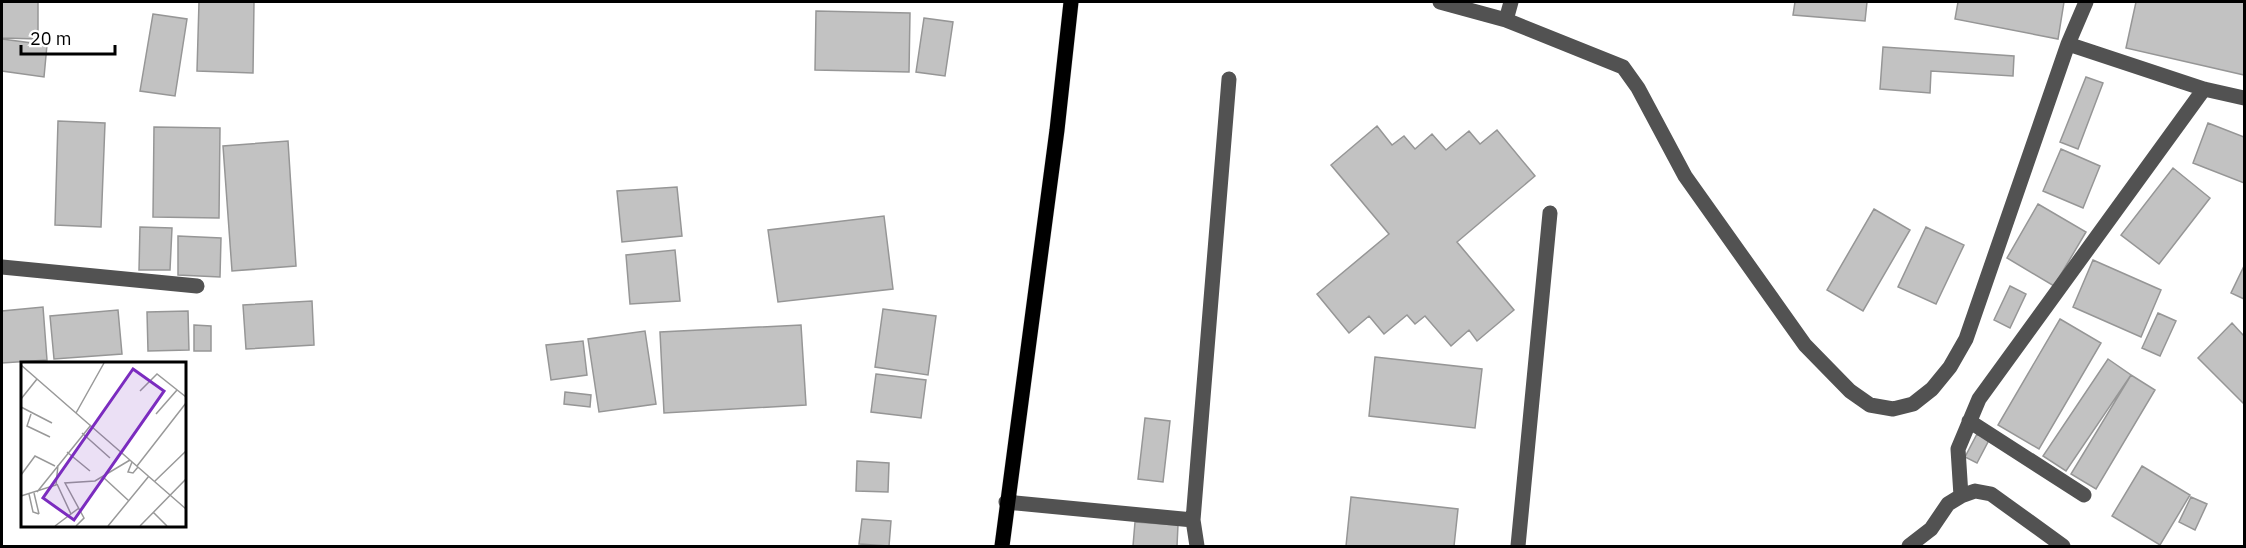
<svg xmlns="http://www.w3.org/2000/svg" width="2246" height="548" font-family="'IBM Plex Sans',sans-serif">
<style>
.building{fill:#c2c2c2;stroke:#969696;stroke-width:1.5}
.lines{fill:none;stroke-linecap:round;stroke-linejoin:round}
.major-casing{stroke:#dbdbdb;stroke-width:16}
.minor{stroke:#525252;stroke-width:15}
.major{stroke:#000;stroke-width:15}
.inset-road{fill:none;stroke:#999;stroke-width:1.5}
.view{fill:#7b2cbf;fill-opacity:0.15;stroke:#7b2cbf;stroke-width:3}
.inset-edge{fill:none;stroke:#000;stroke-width:3}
</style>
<rect width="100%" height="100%" fill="#fff"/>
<!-- building -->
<path class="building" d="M 2,2 L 38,2 L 38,39 L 2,38 Z
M 199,2 L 254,2 L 253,73 L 197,71 Z
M 1795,2 L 1867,2 L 1865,21 L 1793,15 Z
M 1958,2 L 2064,2 L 2058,39 L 1955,19 Z
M 2136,2 L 2244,2 L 2244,75 L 2126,48 Z
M 816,11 L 910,13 L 909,72 L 815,70 Z
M 153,14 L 187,19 L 175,96 L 140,91 Z
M 924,18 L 953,22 L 945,76 L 916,72 Z
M 2,39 L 47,45 L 44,77 L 2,71 Z
M 1883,47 L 2014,56 L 2013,76 L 1931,71 L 1930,93 L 1880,89 Z
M 2086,77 L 2103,83 L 2078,149 L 2060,142 Z
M 58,121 L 105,123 L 101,227 L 55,225 Z
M 2208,123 L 2244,137 L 2244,183 L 2193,163 Z
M 1377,126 L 1392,145 L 1404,136 L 1415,149 L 1432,134 L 1446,150 L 1469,131 L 1480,144 L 1497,130 L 1535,176 L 1457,242 L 1514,310 L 1477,341 L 1469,330 L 1451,346 L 1425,316 L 1415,324 L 1407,315 L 1384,334 L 1369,316 L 1349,333 L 1317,294 L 1389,234 L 1331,165 Z
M 154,127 L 220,128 L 219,218 L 153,217 Z
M 288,141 L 296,266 L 232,271 L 223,146 Z
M 2061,149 L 2100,166 L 2083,208 L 2043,191 Z
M 2173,168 L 2210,198 L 2159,264 L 2121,235 Z
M 677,187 L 682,236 L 622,242 L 617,191 Z
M 2038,204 L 2086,232 L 2054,286 L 2007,258 Z
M 1874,209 L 1910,230 L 1863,311 L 1827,290 Z
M 884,216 L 893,289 L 778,302 L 768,230 Z
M 140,227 L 172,228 L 170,270 L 139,270 Z
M 1926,227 L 1964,245 L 1936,304 L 1898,287 Z
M 178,236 L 221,238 L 220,277 L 178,275 Z
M 675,250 L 680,301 L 630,304 L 626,255 Z
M 2093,260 L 2161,290 L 2141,337 L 2073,307 Z
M 2244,266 L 2244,299 L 2231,293 Z
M 2010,286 L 2026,294 L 2010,328 L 1994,320 Z
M 312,301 L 314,345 L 246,349 L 243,305 Z
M 43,307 L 47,360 L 2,363 L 2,311 Z
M 883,309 L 936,316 L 928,375 L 875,367 Z
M 118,310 L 122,354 L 54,359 L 50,316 Z
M 188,311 L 189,350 L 148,351 L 147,312 Z
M 2158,313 L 2176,321 L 2160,356 L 2142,348 Z
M 2060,319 L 2101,343 L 2039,449 L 1998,425 Z
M 2232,323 L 2244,336 L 2244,404 L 2198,358 Z
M 194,325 L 211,326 L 211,351 L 194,351 Z
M 801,325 L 806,405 L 664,413 L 660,332 Z
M 645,331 L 656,404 L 599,412 L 588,339 Z
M 583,341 L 587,375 L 551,380 L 546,345 Z
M 1375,357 L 1482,369 L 1475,428 L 1369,416 Z
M 2108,359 L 2131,375 L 2066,471 L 2043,456 Z
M 876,374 L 926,380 L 921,418 L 871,412 Z
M 2131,375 L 2155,390 L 2096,489 L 2071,474 Z
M 565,392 L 591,395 L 590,407 L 564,404 Z
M 1145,418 L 1170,421 L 1163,482 L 1138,479 Z
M 1977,434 L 1989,440 L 1977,463 L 1965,457 Z
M 857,461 L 889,463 L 888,492 L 856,491 Z
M 2142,466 L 2190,495 L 2160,545 L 2112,516 Z
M 1351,497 L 1458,509 L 1454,546 L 1346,546 Z
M 2191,497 L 2207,504 L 2195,530 L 2179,522 Z
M 862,519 L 891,521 L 889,546 L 859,544 Z
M 1135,522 L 1178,525 L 1177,546 L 1133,546 Z"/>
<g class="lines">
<!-- major casing -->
<g class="major-casing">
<path id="major" d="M 1002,546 L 1057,130 L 1071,2"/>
</g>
<!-- minor -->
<path class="minor" d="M 1440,2 L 1506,20 L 1623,67 L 1638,88 L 1685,176 L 1805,345 L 1850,391 L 1870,405 L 1893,409 L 1913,404 L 1932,389 L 1950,367 L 1966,339 L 2068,44 L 2086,2
M 1506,20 L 1511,2
M 2068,44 L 2204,89 L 2244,98
M 2,267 L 197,286
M 1969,421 L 2084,495
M 1961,496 L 1958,449 L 1979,399 L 2204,89
M 1006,502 L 1193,520
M 1197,546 L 1193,520 L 1229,79
M 1518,546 L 1550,213
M 1909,546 L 1931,529 L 1948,504 L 1961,496 L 1975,491 L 1991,494 L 2063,546"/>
<!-- major -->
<use href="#major" class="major"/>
</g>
<!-- overview -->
<g transform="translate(21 362)">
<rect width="165" height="165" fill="#fff"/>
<path class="inset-road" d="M 0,3 L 165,147M 119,29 L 136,12 L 165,35M 0,37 L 16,17M 0,45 L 31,61M 55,51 L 83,1M 10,52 L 6,64 L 29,75M 135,52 L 156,28M 61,71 L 89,96M 46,90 L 69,109M 111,100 L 107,110 L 112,111 L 117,105M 116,104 L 165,41M 0,113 L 14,94 L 34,104M 82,115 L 108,139M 134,119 L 165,89M 36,122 L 50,152M 16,130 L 70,63M 13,131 L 18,152M 8,132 L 12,150 L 18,152M 0,134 L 35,123 L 37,103M 132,150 L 146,164M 34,164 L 58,146M 55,164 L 63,156 L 44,121 L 74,119 L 109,98M 87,164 L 128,114M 119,164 L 165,117"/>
<path class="view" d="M 112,7 L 143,29 L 53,158 L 22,136 Z"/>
<rect width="165" height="165" class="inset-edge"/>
</g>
<!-- border -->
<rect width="2246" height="548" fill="none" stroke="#000000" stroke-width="6"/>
<!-- scale -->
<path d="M21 45v9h94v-9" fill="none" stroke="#000000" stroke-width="3"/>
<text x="30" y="45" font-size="18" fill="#000000" stroke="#ffffff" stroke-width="4.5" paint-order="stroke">20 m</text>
</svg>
